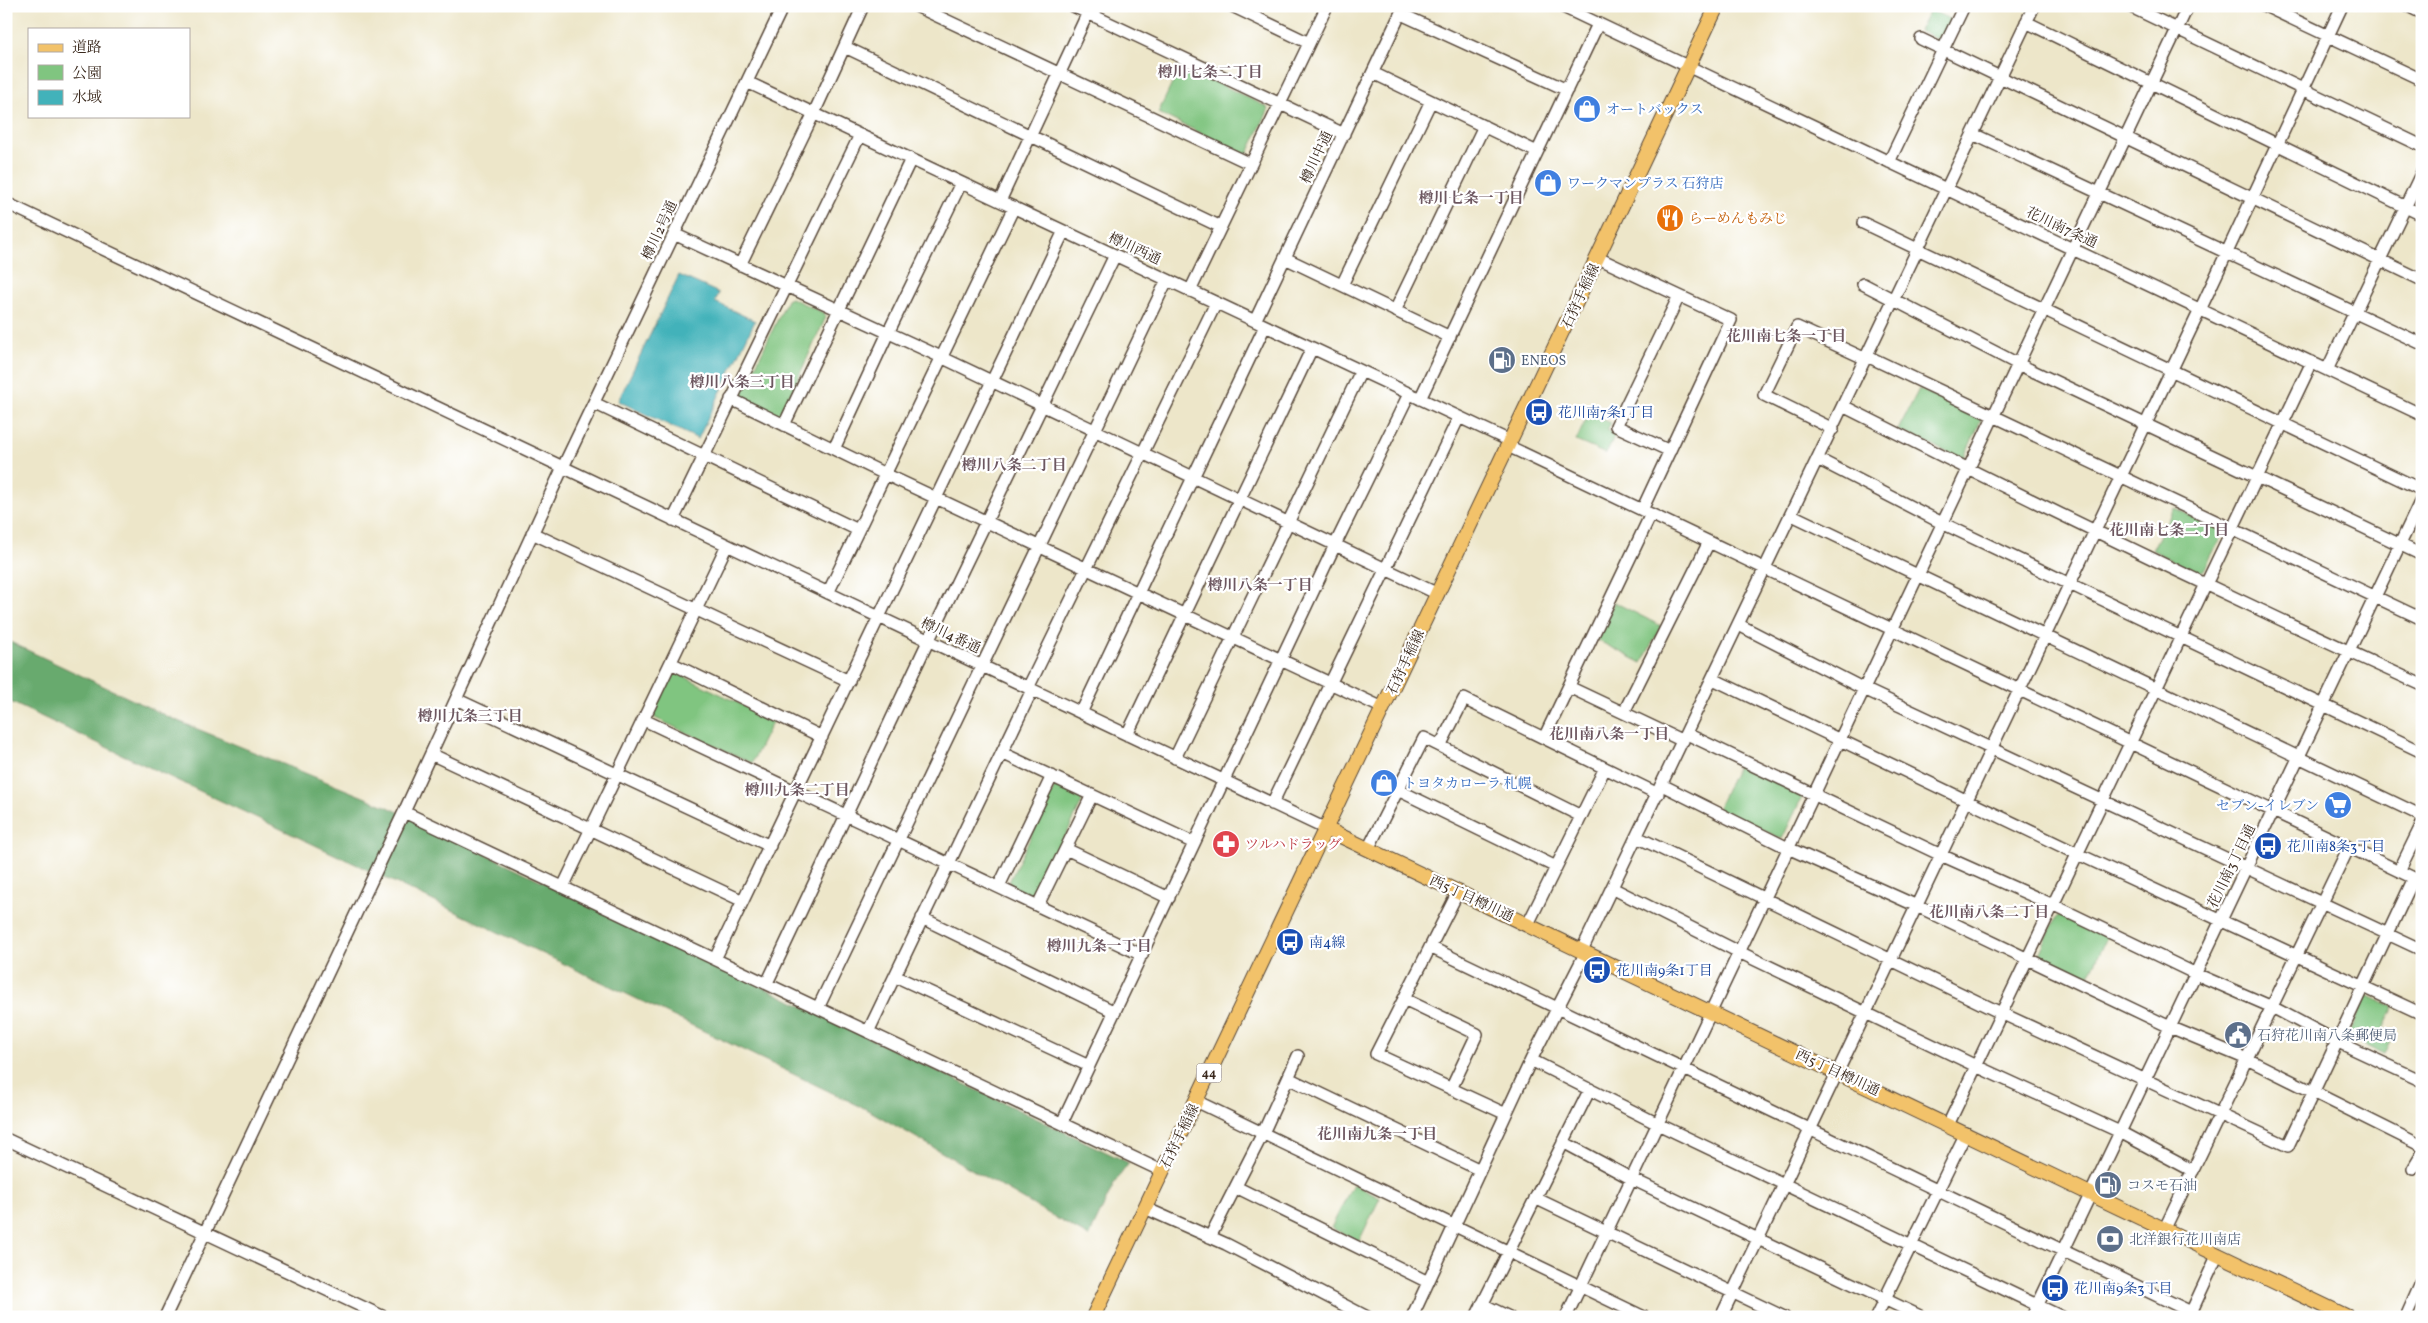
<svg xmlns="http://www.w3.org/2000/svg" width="2428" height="1323" font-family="Vollkorn,'Noto Serif JP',serif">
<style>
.green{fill:#80c580;stroke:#5e784f}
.forest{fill:#68aa6e;stroke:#526a46}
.water{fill:#42b2ba;stroke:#3e6e6c}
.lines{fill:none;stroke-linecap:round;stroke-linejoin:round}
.minor-casing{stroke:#564638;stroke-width:14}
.major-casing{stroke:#564638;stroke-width:16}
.minor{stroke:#fff;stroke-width:11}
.major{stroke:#f2c26a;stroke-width:14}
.labels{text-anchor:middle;stroke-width:4.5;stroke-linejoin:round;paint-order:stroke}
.shield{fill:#fff;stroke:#766a62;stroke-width:1}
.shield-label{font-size:12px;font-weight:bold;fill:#3b2a1e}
.shop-label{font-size:14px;fill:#366cbe;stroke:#fff;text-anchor:start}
.street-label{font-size:14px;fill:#3b2a1e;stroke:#fff}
.food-label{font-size:14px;fill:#c56008;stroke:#fff;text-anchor:start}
.service-label{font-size:14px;fill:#4e5e75;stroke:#fff;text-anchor:start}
.transit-label{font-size:14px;fill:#164399;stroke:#fff;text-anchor:start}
.health-label{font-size:14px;fill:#be3a42;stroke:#fff;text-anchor:start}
.neighbourhood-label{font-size:15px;font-weight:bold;fill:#6d5760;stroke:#fff}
</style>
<rect width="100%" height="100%" fill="#fff"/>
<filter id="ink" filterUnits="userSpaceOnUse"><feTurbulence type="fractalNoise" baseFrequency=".02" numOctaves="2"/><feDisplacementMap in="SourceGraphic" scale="10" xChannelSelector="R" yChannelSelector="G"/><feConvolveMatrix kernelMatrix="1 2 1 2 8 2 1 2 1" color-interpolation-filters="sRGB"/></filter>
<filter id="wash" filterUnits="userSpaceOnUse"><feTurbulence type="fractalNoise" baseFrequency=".0096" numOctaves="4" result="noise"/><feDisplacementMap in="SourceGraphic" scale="20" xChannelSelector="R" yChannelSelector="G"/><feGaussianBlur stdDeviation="1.12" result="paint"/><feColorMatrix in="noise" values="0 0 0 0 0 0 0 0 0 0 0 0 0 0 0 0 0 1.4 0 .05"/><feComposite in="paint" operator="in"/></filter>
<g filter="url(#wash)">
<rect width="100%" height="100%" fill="#ede6c9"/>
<!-- green -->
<path class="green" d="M 1930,10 L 1952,20 L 1943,39 L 1939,40 L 1919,31 Z
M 1181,65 L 1267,107 L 1268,111 L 1248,153 L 1245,154 L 1158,113 Z
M 791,298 L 824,313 L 826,317 L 782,413 L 778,415 L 743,398 L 742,394 L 787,300 Z
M 1919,389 L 1979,416 L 1981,421 L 1964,457 L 1960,458 L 1898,430 Z
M 1589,413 L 1611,423 L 1607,430 L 1615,434 L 1606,454 L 1576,441 Z
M 2174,508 L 2220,530 L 2222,535 L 2204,570 L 2197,573 L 2152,550 Z
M 1614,602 L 1661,626 L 1642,663 L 1597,640 Z
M 677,673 L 773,720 L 752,763 L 655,718 L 653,714 L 672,675 Z
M 1739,763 L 1804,793 L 1782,839 L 1717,809 Z
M 1058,786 L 1081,797 L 1082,802 L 1037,895 L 1033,897 L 1010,886 L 1009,882 L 1054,788 Z
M 2061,915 L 2083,920 L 2107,937 L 2087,981 C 2070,976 2045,973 2039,954 L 2056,917 Z
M 2367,994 L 2394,1007 L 2383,1029 L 2393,1034 L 2384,1054 L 2350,1038 L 2348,1034 Z
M 1353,1184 L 1380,1198 L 1359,1241 L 1331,1228 Z"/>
<!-- forest -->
<path class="forest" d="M 6,640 L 173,719 L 388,807 L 1129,1163 L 1115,1182 L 1089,1237 L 870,1111 L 400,885 L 6,700 Z"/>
<!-- water -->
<path class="water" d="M 679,275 L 719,293 L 715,302 L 755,321 L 698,439 L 618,401 Z"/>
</g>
<g filter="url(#ink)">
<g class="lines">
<!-- minor casing -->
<g class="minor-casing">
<path id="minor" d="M 916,6 L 1251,164
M 1073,6 L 1344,134
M 1232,6 L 1309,43
M 1561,6 L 2422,415
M 2129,6 L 2422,146
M 2265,6 L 2422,80
M 2408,6 L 2422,13
M 1401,14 L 1567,90
M 2026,22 L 2422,215
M 1921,39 L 2422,280
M 845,47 L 1221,227
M 1373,73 L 1537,152
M 747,82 L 1510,441
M 1973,134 L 2422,344
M 1889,162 L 1964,6
M 1000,201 L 1091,6
M 6,203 L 1326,829
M 1863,223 L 2422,490
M 674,234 L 941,357 L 1438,594
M 1285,258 L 1450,337
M 1598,258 L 1731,320 L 1642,510
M 740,265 L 814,113 L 863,6
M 1863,284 L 2018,364 L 2422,555
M 1342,285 L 1431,101
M 1190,291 L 1327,6
M 1395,311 L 1484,126
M 1255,321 L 1404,6
M 1867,356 L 2422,619
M 2327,370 L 2422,172
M 731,399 L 885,474 L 1383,708
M 1420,399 L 1598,24
M 594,403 L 858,530
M 1843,406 C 2034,503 2227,596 2422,685
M 784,425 L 911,159
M 1833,429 L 1764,395 L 1797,327 L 1866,359
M 1508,446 L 2422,882
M 834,449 L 888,333 L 961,183
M 1670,451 L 1616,426 L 1679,296
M 1818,459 L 1942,523 L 2422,752
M 1792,515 L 2422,816
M 673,520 L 860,135
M 532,533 L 849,681
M 828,593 L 1014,207
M 1739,625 L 1864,689 L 2422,950
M 671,663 L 822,737
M 1713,679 L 2078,854 L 2422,1014
M 1569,687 L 1683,741
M 1028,688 L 1216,303
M 456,699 L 770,846
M 1624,712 L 1709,542
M 1081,713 L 1265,326
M 644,720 L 1142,955
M 1687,734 L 1941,855 L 2053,905 L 2196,974 L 2272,1007 L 2336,1041 L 2422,1081
M 1127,735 L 1312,348
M 1544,738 L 1651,514
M 1440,746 L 1464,699 L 1658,794
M 1002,753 L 1194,843
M 431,754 L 743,901
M 1175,758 L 1361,371
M 1662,785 L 1788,848 L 1917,906 L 2170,1027 L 2247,1059 L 2422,1146
M 1398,790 L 1556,867
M 1272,804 L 1459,417
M 404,812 L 1162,1171
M 1637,837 L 2001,1013 L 2288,1146 L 2414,878
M 1066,849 L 1169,898
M 1368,849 L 1424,738 L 1581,816
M 2399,871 L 2422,824
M 999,886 L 1052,776
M 563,887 L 727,545
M 1612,888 L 1739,952 L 1976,1066 L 2120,1132 L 2193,1171
M 1458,892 L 1376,1054 L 1506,1114
M 1038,905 L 1092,795
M 922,918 L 1115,1012
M 1528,924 L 1605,768
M 1430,947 L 2191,1312
M 1582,950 L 2034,6
M 1586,952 L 1531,1060 L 1658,1124 L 2062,1317
M 715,959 L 1064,231
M 895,976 L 1089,1066
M 767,983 L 923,652 L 1115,255
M 1404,999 L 1477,1034 L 1451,1089
M 818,1008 L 1167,280
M 868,1032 L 1032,690
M 1288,1078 L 1480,1170
M 1196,1101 L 1644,1317
M 1062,1123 L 1335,545 L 1409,394
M 1948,1125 L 2312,362
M 6,1139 L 384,1317
M 1563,1142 L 1632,1179 L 1922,1317
M 2413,1169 L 2422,1154
M 1236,1187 L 1428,1282
M 1535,1198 L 1784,1317
M 1145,1208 L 1226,1244 L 1367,1317
M 2165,1228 L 2349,847
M 1210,1237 L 1263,1133 L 1298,1056
M 1482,1304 L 1509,1317
M 165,1317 L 404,812 L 563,467 L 783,6
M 1412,1317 L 1531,1060
M 1476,1317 L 1590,1089
M 1566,1317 L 2188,6
M 1721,1317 L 2200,310 L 2342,6
M 1876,1317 L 1966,1133
M 2032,1317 L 2422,498
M 2189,1317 L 2218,1254
M 2406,1317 L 2422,1281"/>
</g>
<!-- major casing -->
<g class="major-casing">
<path id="major" d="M 1326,829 L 2348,1317
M 1093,1317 L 1717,6"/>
</g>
<!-- minor -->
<use href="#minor" class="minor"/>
<!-- major -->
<use href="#major" class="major"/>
</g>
</g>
<!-- icons -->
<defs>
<g id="shop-disc" transform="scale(1.4375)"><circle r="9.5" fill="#3f7fe0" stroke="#fff"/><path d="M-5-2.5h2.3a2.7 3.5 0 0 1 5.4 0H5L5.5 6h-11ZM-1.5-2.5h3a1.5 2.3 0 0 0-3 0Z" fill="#fff"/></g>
<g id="restaurant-disc" transform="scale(1.4375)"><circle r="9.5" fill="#e8710a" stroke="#fff"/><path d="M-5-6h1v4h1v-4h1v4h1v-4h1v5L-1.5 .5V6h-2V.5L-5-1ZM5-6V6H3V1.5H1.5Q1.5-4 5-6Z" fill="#fff"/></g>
<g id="fuel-disc" transform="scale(1.4375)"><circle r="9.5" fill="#5c6f8a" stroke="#fff"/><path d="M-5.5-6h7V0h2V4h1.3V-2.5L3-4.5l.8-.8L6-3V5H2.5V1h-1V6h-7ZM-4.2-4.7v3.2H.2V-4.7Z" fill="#fff"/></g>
<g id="bus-disc" transform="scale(1.4375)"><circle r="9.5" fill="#1a4fb4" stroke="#fff"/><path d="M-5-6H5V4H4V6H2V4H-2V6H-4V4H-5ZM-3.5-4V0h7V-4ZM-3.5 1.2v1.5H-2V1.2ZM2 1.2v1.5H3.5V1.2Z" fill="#fff"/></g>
<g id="supermarket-disc" transform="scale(1.4375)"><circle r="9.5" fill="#3f7fe0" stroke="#fff"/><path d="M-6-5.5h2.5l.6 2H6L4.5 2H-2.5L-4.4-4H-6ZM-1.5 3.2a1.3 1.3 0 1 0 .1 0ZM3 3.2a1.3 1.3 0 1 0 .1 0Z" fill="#fff"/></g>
<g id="pharmacy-disc" transform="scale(1.4375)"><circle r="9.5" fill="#e0444e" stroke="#fff"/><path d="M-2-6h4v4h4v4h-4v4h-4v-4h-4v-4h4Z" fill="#fff"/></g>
<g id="civic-disc" transform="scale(1.4375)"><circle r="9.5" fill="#5c6f8a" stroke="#fff"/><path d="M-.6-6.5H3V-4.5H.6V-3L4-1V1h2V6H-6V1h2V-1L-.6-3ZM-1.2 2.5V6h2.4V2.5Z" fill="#fff"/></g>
<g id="bank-disc" transform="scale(1.4375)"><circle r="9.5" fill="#5c6f8a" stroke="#fff"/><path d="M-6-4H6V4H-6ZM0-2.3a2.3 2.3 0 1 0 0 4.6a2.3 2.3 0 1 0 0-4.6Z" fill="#fff"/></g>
</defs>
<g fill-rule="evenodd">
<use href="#shop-disc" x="1587" y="109"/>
<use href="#shop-disc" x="1548" y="183"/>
<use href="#restaurant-disc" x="1670" y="218"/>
<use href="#fuel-disc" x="1502" y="360"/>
<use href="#bus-disc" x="1539" y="412"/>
<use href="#shop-disc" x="1384" y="783"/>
<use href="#supermarket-disc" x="2338" y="805"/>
<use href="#pharmacy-disc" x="1226" y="844"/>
<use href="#bus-disc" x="2268" y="846"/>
<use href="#bus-disc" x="1290" y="942"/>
<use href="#bus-disc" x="1597" y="970"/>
<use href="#civic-disc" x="2238" y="1035"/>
<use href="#fuel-disc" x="2108" y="1185"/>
<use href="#bank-disc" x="2110" y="1239"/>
<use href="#bus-disc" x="2055" y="1288"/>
</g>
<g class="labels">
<!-- shield labels -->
<rect class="shield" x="1196.5" y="1063.5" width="25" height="19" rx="4"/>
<g class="shield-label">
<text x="1209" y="1077">44</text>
</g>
<!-- shop labels -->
<g class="shop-label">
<text x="1606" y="114">オートバックス</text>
<text x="1567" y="188">ワークマンプラス 石狩店</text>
<text x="1403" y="788">トヨタカローラ 札幌</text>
<text x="2319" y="810" text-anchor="end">セブン-イレブン</text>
</g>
<!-- street labels -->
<g class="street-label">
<text transform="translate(1316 157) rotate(-65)" y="5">樽川中通</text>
<text transform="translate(2062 227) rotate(25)" y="5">花川南7条通</text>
<text transform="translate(659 230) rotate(-65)" y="5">樽川2号通</text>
<text transform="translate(1135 248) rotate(25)" y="5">樽川西通</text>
<text transform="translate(1580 296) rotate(-65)" y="5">石狩手稲線</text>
<text transform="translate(951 635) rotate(25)" y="5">樽川4番通</text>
<text transform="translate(1405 662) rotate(-65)" y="5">石狩手稲線</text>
<text transform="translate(2231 866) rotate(-64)" y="5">花川南3丁目通</text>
<text transform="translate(1472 898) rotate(25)" y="5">西5丁目樽川通</text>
<text transform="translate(1838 1072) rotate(25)" y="5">西5丁目樽川通</text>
<text transform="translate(1179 1136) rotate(-64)" y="5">石狩手稲線</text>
</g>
<!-- food labels -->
<g class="food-label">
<text x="1689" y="223">らーめんもみじ</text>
</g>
<!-- service labels -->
<g class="service-label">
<text x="1521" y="365">ENEOS</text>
<text x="2257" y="1040">石狩花川南八条郵便局</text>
<text x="2127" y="1190">コスモ石油</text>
<text x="2129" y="1244">北洋銀行花川南店</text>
</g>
<!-- transit labels -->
<g class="transit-label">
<text x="1558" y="417">花川南7条1丁目</text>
<text x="2287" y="851">花川南8条3丁目</text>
<text x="1309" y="947">南4線</text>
<text x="1616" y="975">花川南9条1丁目</text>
<text x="2074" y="1293">花川南9条3丁目</text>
</g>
<!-- health labels -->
<g class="health-label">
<text x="1245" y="849">ツルハドラッグ</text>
</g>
<!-- neighbourhood labels -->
<g class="neighbourhood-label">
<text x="1210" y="77">樽川七条二丁目</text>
<text x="1471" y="203">樽川七条一丁目</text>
<text x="1786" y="341">花川南七条一丁目</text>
<text x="742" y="387">樽川八条三丁目</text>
<text x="1014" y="470">樽川八条二丁目</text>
<text x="2169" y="535">花川南七条二丁目</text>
<text x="1260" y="590">樽川八条一丁目</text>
<text x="470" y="721">樽川九条三丁目</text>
<text x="1609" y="739">花川南八条一丁目</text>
<text x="797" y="795">樽川九条二丁目</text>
<text x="1989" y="917">花川南八条二丁目</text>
<text x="1099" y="951">樽川九条一丁目</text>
<text x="1377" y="1139">花川南九条一丁目</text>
</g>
</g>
<!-- margin -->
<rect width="2428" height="1323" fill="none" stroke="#fff" stroke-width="25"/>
<!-- legend -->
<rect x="28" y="28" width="162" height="90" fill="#ffffff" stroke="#b1aaa5"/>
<rect x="38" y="44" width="25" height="8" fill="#f2c26a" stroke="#b1aaa5"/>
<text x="72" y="52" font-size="15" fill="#3b2a1e">道路</text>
<rect x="38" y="65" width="25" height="15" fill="#80c580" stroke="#b1aaa5"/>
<text x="72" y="78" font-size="15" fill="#3b2a1e">公園</text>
<rect x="38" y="90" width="25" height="15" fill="#42b2ba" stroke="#b1aaa5"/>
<text x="72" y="102" font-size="15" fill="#3b2a1e">水域</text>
</svg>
